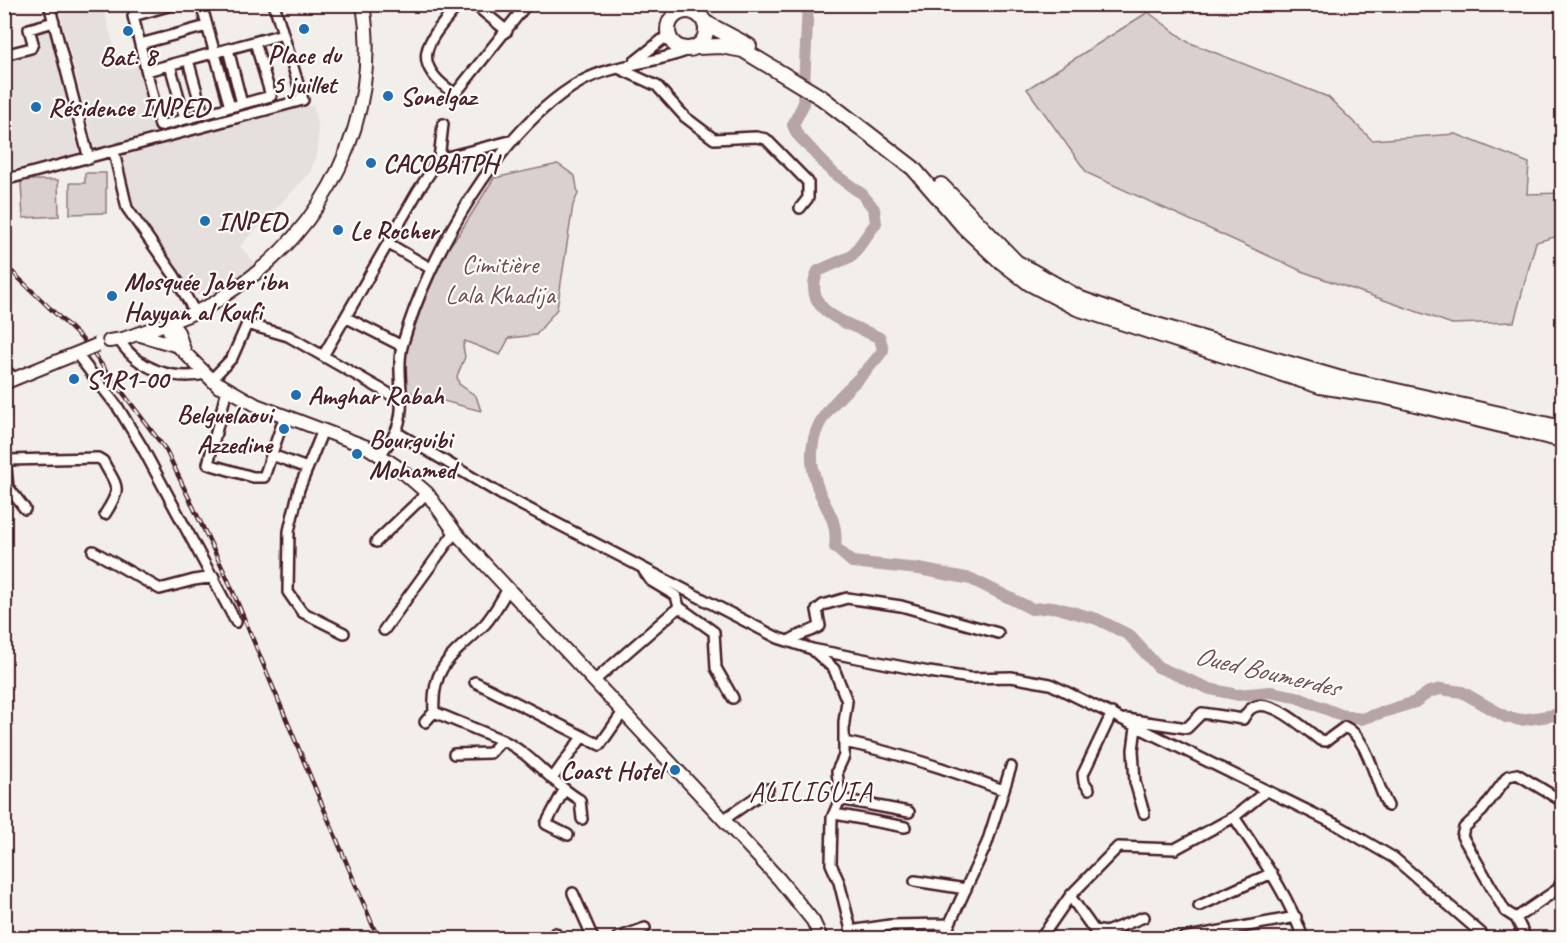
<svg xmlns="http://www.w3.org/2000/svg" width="1567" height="943" font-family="Caveat,sans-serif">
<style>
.built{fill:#e5dfdd}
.green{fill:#d9d0cf;stroke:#92787d;stroke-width:1.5}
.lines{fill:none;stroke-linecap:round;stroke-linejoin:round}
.river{stroke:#b7a5a6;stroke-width:12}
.minor-casing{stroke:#4a1f2b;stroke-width:14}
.major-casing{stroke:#4a1f2b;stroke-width:16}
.highway-casing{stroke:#4a1f2b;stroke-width:18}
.minor{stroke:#fdfcf7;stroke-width:9}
.major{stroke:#fdfcf7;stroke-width:12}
.highway{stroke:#fdfcf7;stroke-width:14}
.rail-casing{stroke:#4a1f2b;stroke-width:4.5}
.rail{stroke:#fdfcf7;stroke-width:2;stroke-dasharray:7;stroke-linecap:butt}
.major-bridge-casing{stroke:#4a1f2b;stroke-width:16;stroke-linecap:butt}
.major-bridge{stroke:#fdfcf7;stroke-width:12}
.poi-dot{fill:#1f6fb2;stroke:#fdfcf7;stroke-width:2}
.labels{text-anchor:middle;stroke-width:4.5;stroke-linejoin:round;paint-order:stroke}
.poi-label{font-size:26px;font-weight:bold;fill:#4a1f2b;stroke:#fdfcf7;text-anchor:start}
.park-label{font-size:26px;fill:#6e4b54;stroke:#fdfcf7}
.water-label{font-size:27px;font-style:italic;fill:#704e56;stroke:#fdfcf7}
.quarter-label{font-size:28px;letter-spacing:1.5px;fill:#4a1f2b;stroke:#fdfcf7}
</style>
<rect width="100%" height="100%" fill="#f2efeb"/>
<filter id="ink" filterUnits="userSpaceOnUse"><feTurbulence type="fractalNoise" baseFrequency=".0167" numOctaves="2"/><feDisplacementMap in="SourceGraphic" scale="12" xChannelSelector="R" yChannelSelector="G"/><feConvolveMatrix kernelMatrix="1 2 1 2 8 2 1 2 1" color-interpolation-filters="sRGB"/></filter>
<g filter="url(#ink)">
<!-- built -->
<path class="built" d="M 58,5 L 102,5 L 121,70 L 138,66 L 157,135 L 96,152 Z
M 50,30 L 79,153 L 5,171 L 5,61 L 39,52 L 36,34 Z
M 313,105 L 318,128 L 318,150 L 310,173 L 240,246 L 257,266 L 210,298 L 203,290 L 197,296 L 131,200 L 123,156 Z"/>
<!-- green -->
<path class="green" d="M 1148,12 L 1188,42 L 1328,97 L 1372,140 L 1456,134 L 1529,163 L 1527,194 L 1562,193 L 1562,235 L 1536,242 L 1514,322 L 1452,324 L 1304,272 L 1087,173 L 1027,89 Z
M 558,164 L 575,176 L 578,194 L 573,205 L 557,309 L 536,335 L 509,338 L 500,355 L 465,341 L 463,346 L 465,357 L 457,376 L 459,384 L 476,396 L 481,411 L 402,390 L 406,337 L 437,261 L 459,234 L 494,178 Z
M 85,173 L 106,173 L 106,213 L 70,214 L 70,183 L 85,183 Z
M 24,180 L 58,180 L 59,216 L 23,218 L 21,183 Z"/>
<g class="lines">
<!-- river -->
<path class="river" d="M 808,4 L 803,105 L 793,125 L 797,134 L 833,173 L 862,194 L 874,209 L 876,223 L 852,256 L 818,271 C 799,313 852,324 880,338 L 883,350 C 852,396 796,414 816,482 C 823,508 839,517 835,547 L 852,562 L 919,569 L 971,579 L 1032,609 L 1054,607 L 1097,619 L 1129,635 L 1158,667 L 1210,689 L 1238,695 L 1270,692 L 1296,697 L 1341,715 L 1361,719 L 1415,702 L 1429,692 L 1441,689 L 1462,692 L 1506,717 L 1521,720 L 1562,714"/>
<!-- minor casing -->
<g class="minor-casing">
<path id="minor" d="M 49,4 L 89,159
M 175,4 L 133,16 L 160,126 L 271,96 L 255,42
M 201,4 L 230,107
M 459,4 C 430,39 405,61 455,94 L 527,4
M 474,4 L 507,31
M 140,44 L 207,26
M 228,49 L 242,104
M 4,55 L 31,48 L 33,43 L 29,29 L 54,22
M 188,60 L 203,114
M 634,62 L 668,35
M 170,65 L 185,119
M 618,68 L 657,86 L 685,117 L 714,139 L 756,137 L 766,139 L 808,182 L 808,198 L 800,208
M 147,71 L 283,34
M 114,152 L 127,208 L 174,275 L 192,307
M 439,159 L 443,124
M 4,180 L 303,100 L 274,4
M 389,244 L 430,268
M 347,318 L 402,346
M 119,340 C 138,369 172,381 206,374
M 76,353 L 119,409 L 142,447 L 236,622
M 323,356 L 418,191 L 439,159 L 514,140
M 4,369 L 15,379
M 212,379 L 232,358 L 247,324 L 288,336 L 400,400
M 226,393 L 208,464 L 253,477 L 264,477 L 283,421
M 396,432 L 502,495 L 778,638 L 812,649 L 929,672 L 970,678 L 1011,677 L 1050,684 L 1339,826 L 1394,858 L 1481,933 L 1485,938
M 321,435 L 299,489 L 289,531 L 288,592 L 302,612 L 344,633
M 4,452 L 8,487 L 25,509
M 272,455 L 307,468
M 380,455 C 385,448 391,441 395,433 C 409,407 394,371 403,343 C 428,256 501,126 582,81 C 616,63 656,64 691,49
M 7,460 L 98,458 L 103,461 C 117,488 123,486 105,514
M 376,542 L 427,493
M 93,551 L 160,589 L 194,580 L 214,577
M 679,607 L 714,632 L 716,668 L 733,698
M 384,630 L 455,532
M 789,641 C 800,633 813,632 820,626 L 817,610 L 823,605 L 847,598 L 901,606 L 998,633
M 814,651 L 834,669 L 847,701 L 844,722 L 844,756 L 837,771 L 840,799 L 832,818 L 831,864 L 839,882 L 853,938
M 594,681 L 679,607 L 676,596 L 651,581 L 644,571
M 475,682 L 600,745 L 623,712
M 434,712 C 431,663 455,655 485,624 C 494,614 501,600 508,589
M 1126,719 L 1187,728 L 1202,713 L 1243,719 C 1245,716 1248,710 1252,708 C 1270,696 1305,729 1320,740 L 1326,741 L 1345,727 C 1368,737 1375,783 1388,806
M 425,722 L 434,712 L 502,740
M 1136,727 L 1133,750 L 1135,782 L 1144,813
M 844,742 C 899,753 951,770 1003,790
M 454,754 L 490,753 L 502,740 C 532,754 551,783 580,800 L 582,819
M 552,779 L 582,737
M 1089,789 L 1084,782 L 1083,774 L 1112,713
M 564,790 L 546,824 L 568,835
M 1265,792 L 1234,817 C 1260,856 1288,894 1303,938
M 840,799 L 909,812
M 1562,801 L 1517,774 L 1508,776 L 1482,811 L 1464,828 L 1462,836 L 1505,911 L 1516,918 L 1558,889 L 1562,881
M 835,814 L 905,827
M 723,820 L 768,789
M 915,881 L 966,889
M 573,893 L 593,938
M 1070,896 L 1094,930 L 1106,932 L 1109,938
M 1199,906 L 1272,873
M 1516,918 L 1526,938
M 850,931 L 890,925 L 948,924
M 1106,932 L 1144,917
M 555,933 L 559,938
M 617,938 L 645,928
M 943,938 L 987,843 L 1011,767
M 1041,938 L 1070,896 L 1118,847 L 1175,849 L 1234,817
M 1183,938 L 1296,917"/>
</g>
<!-- major casing -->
<g class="major-casing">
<path id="major" d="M 166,317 L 171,339 L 219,387
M 166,317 L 178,332 L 184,350
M 137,334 L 175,345
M 109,341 L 123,339 C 153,328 184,319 212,304 C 219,301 224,295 231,291 C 325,231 382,117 363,4
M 216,382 L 256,405 L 367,447 L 396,466 L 427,493 L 455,532 L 779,879 L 813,921 L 821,938
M 4,383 L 85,350"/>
</g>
<!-- highway casing -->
<g class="highway-casing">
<path id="highway" d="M668 30a19 19 0 1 1 38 0a19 19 0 1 1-38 0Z
M 704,22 L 749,46
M 697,47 L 721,46 L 743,50 L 822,98 L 913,168 L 965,228 L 998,259 L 1029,283 L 1077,308 L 1320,386 L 1383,396 L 1562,440
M 941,185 L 1016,262 L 1081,299 L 1143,321 L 1338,378 L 1562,428"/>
</g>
<!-- minor -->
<use href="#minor" class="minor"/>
<!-- major -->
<use href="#major" class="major"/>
<!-- highway -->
<use href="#highway" class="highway"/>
<!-- rail casing -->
<g class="rail-casing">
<path id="rail" d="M 4,264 L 83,340 L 166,450 L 228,580 L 378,938"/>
</g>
<!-- rail -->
<use href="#rail" class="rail"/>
<!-- major-bridge casing -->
<g class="major-bridge-casing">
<path id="major-bridge" d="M 85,350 L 97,345"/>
</g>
<!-- major-bridge -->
<use href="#major-bridge" class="major-bridge"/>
</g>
</g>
<!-- markers -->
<g class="poi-dot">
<circle cx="304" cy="29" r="6"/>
<circle cx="128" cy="31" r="6"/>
<circle cx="388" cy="96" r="6"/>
<circle cx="36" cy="107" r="6"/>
<circle cx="371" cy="163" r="6"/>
<circle cx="205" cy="221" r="6"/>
<circle cx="338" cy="230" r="6"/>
<circle cx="112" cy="296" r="6"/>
<circle cx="74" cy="379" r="6"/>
<circle cx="296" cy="395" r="6"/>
<circle cx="284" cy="429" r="6"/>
<circle cx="357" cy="454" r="6"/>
<circle cx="675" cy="770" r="6"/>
</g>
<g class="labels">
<!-- poi labels -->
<g class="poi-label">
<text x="304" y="63" text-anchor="middle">Place du<tspan x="304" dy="30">5 juillet</tspan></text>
<text x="128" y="65" text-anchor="middle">Bat. 8</text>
<text x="400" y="105">Sonelgaz</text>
<text x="48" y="116">Résidence INPED</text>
<text x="383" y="172">CACOBATPH</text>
<text x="217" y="230">INPED</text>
<text x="350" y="239">Le Rocher</text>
<text x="124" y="290">Mosquée Jaber ibn<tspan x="124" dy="30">Hayyan al Koufi</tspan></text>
<text x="86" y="388">S1R1-00</text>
<text x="308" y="404">Amghar Rabah</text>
<text x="272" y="423" text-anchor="end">Belguelaoui<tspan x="272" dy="30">Azzedine</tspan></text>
<text x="369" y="448">Bourguibi<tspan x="369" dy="30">Mohamed</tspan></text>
<text x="663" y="779" text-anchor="end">Coast Hotel</text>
</g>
<!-- park labels -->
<g class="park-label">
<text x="500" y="273">Cimitière<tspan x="500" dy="30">Lala Khadija</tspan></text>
</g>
<!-- water labels -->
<g class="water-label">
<text transform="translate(1267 671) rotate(13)" y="9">Oued Boumerdes</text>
</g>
<!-- quarter labels -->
<g class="quarter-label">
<text x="811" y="801">ALILIGUIA</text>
</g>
</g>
<!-- margin -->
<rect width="1567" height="943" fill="none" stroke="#fdfcf7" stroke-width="24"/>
<rect x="12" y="12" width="1543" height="919" fill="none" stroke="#4a1f2b" stroke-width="2" filter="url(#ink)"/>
</svg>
